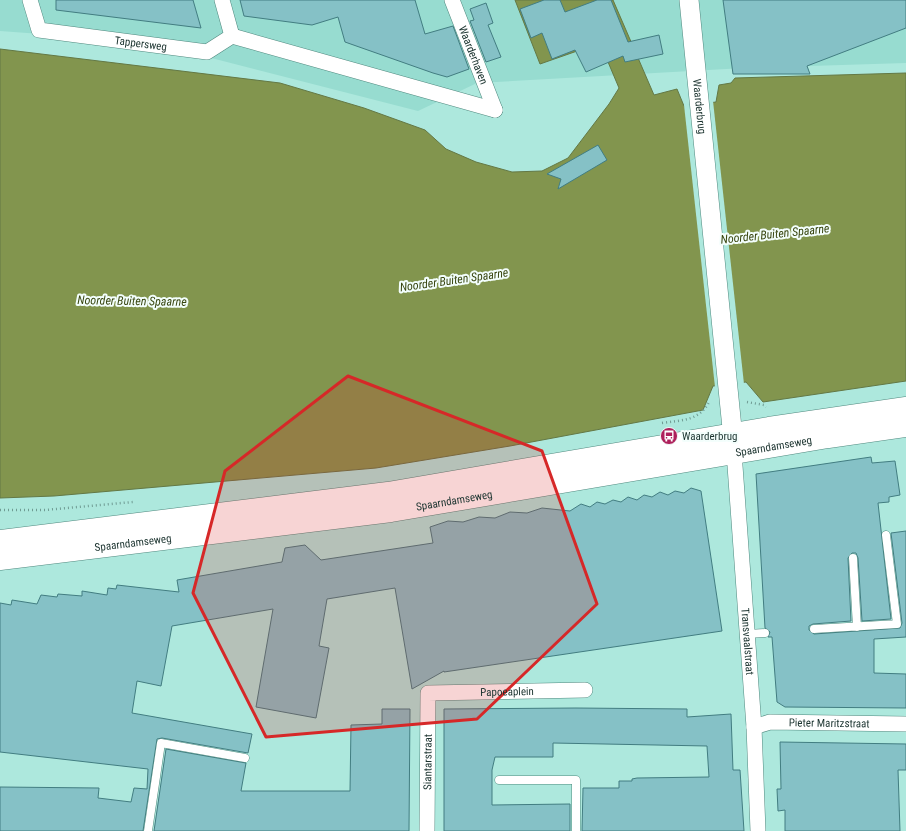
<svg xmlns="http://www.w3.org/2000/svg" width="906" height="831" font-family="'Roboto Condensed',sans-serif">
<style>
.built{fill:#97dcd0}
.water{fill:#82954e;stroke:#637845}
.pier{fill:#ade8dd}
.building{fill:#85c1c6;stroke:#427d81}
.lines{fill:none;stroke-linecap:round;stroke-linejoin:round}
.service-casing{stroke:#50897f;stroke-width:9}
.minor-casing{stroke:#50897f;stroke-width:16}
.tertiary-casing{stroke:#50897f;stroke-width:20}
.secondary-casing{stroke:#50897f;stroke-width:23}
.path{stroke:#6f9b93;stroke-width:2.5;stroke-dasharray:1 3;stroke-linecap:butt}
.service{stroke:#fff;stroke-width:8}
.minor{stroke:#fff;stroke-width:15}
.tertiary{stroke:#fff;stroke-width:19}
.secondary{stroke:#fff;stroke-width:22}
.marked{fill:#d62828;fill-opacity:0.2;stroke:#d62828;stroke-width:3;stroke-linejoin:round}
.labels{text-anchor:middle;stroke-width:4;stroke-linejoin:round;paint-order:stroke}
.street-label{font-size:11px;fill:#1b332f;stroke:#f3fefc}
.poi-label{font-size:11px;fill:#1b332f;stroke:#f3fefc;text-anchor:start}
.water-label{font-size:12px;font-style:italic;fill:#38450f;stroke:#f3fefc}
</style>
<rect width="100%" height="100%" fill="#ade8dd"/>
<!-- built -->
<path class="built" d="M 0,0 L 906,0 L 906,63 L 744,68 L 477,83 L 418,111 L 149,42 L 0,31 Z"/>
<!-- water -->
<path class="water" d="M 515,0 L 613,0 L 654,95 L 677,89 L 684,106 L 716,102 L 719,85 L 731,83 L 735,78 L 906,73 L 906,381 L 763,402 L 746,382 L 713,386 L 703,410 L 510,446 L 376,468 L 54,496 L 0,498 L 0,49 L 280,83 L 364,108 L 425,130 L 446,149 L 476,162 L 512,172 L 542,171 L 568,158 L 609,104 L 619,88 L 600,43 L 540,64 Z"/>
<!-- pier -->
<path class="pier" d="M 713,101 L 744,384 L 715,387 L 684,105 Z"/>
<!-- building -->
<path class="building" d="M 56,0 L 193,0 L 201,28 L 56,10 Z
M 240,0 L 415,0 L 425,34 L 453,26 L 469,69 L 447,77 L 433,73 L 345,42 L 338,17 L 312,25 L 244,16 Z
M 544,0 L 560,0 L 565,12 L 597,0 L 611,0 L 628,42 L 659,35 L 663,54 L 625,62 L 623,56 L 586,72 L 575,50 L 552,59 L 542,33 L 531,38 L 520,9 Z
M 723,0 L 906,0 L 906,28 L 807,66 L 810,74 L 733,74 Z
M 486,3 L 493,23 L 488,25 L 501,57 L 486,62 L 470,21 L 474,20 L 470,9 Z
M 598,145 L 607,160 L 558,189 L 561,179 L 547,174 Z
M 871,457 L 872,463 L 895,461 L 900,495 L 889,497 L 889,502 L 878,503 L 891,619 L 862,621 L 858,558 L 856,553 L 852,553 L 848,558 L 851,621 L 813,624 L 809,626 L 809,630 L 814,634 L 900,628 L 902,623 L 891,533 L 906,531 L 906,637 L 874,639 L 874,673 L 906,674 L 906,708 L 785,707 L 777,702 L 772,637 L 768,637 L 770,632 L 765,628 L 756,474 Z
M 691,488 L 701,491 L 722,631 L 444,672 L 444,671 L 412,689 L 395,588 L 327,599 L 319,646 L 329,648 L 316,718 L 256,707 L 273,609 L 172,626 L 161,686 L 137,681 L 132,713 L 252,734 L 248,753 L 162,738 L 157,739 L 143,831 L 0,831 L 0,787 L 99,788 L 98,798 L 131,802 L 134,788 L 147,789 L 148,769 L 0,752 L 0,603 L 11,605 L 12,600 L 37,604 L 41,595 L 57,597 L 58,594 L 82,596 L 82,591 L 107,595 L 108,588 L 116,589 L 117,585 L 179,592 L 177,580 L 282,562 L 285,548 L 305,545 L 321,560 L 433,543 L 430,527 L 448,521 L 463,522 L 479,517 L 495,518 L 510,512 L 527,513 L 542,508 L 570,511 L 581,504 L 590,507 L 597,502 L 605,504 L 613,500 L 621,502 L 628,497 L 637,500 L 644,495 L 652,497 L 660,492 L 668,495 L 675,491 L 684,493 Z
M 576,708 L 687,709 L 687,717 L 731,714 L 733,770 L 740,770 L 744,831 L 582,831 L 583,788 L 619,788 L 619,781 L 632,781 L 632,779 L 637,778 L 709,777 L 707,746 L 553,743 L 553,757 L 495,757 L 492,770 L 492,805 L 570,804 L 570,831 L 444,831 L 444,709 Z
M 382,709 L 410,709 L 409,831 L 154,831 L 166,749 L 246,763 L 241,791 L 350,791 L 351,725 L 382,724 Z
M 780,742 L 906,744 L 906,770 L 898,770 L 900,831 L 785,831 L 785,810 L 778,811 L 777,789 L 781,789 Z"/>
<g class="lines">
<!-- service casing -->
<g class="service-casing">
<path id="service" d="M 853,558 L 857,627
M 814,629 L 897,624 L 886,535
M 748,634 L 765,633
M 499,780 L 576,780 L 576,831
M 148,831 L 161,743 L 245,758"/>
</g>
<!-- minor casing -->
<g class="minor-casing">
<g id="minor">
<path id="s1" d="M 30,0 L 39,30 L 207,52 L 232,36 L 222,0"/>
<path id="s2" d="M 452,0 L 495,110"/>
<path d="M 232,36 L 495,110"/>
<path id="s3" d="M 734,452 L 754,727 L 758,831"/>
<path id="s4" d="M 754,727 L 770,722 L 906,724"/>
<path id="s5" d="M 427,831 L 428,693 L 585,690"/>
</g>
</g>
<!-- tertiary casing -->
<g class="tertiary-casing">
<g id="tertiary">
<path id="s6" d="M 689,0 L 734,448"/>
</g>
</g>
<!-- secondary casing -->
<g class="secondary-casing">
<g id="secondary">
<path d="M 0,541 L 388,493 L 769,428 L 906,408"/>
<path id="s7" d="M 0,559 L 391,511 L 828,437 L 906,426"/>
</g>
</g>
<!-- path -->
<path class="path" d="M 747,402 L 764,405 L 766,407
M 662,423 C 682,420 699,421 709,402
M 0,510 L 45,510 L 133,502"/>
<!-- service -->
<use href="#service" class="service"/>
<!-- minor -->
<use href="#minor" class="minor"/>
<!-- tertiary -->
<use href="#tertiary" class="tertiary"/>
<!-- secondary -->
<use href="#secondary" class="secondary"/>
</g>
<!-- marked area -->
<path class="marked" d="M 348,376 L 542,451 L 597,604 L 477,719 L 266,737 L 193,593 L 225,471 Z"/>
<!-- icons -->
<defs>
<g id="bus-disc" transform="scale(0.9)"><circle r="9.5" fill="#ae205b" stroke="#f3fefc"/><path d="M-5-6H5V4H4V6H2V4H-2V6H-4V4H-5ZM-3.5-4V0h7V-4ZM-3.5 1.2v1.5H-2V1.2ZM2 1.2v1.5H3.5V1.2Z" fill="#fff"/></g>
</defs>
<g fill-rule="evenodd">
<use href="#bus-disc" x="669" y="436"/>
</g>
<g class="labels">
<!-- street labels -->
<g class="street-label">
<text dy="4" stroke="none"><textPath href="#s1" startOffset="134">Tappersweg</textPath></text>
<text dy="4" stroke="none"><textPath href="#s2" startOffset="59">Waarderhaven</textPath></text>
<text dy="4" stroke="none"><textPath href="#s6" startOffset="107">Waarderbrug</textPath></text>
<text dy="4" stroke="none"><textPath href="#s7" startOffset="782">Spaarndamseweg</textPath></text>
<text dy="4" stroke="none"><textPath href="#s7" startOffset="458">Spaarndamseweg</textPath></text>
<text dy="4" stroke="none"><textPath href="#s7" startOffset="134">Spaarndamseweg</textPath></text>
<text dy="4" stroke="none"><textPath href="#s3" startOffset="190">Transvaalstraat</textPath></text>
<text dy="4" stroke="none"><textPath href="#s5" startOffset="217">Papoeaplein</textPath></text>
<text dy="4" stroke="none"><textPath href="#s4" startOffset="76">Pieter Maritzstraat</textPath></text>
<text dy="4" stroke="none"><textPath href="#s5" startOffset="69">Siantarstraat</textPath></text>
</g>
<!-- poi labels -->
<g class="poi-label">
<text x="682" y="440">Waarderbrug</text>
</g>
<!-- water labels -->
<g class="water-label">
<text transform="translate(775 234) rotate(-6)" y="4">Noorder Buiten Spaarne</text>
<text transform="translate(454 280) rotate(-8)" y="4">Noorder Buiten Spaarne</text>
<text transform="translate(132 301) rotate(1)" y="4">Noorder Buiten Spaarne</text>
</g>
</g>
</svg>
